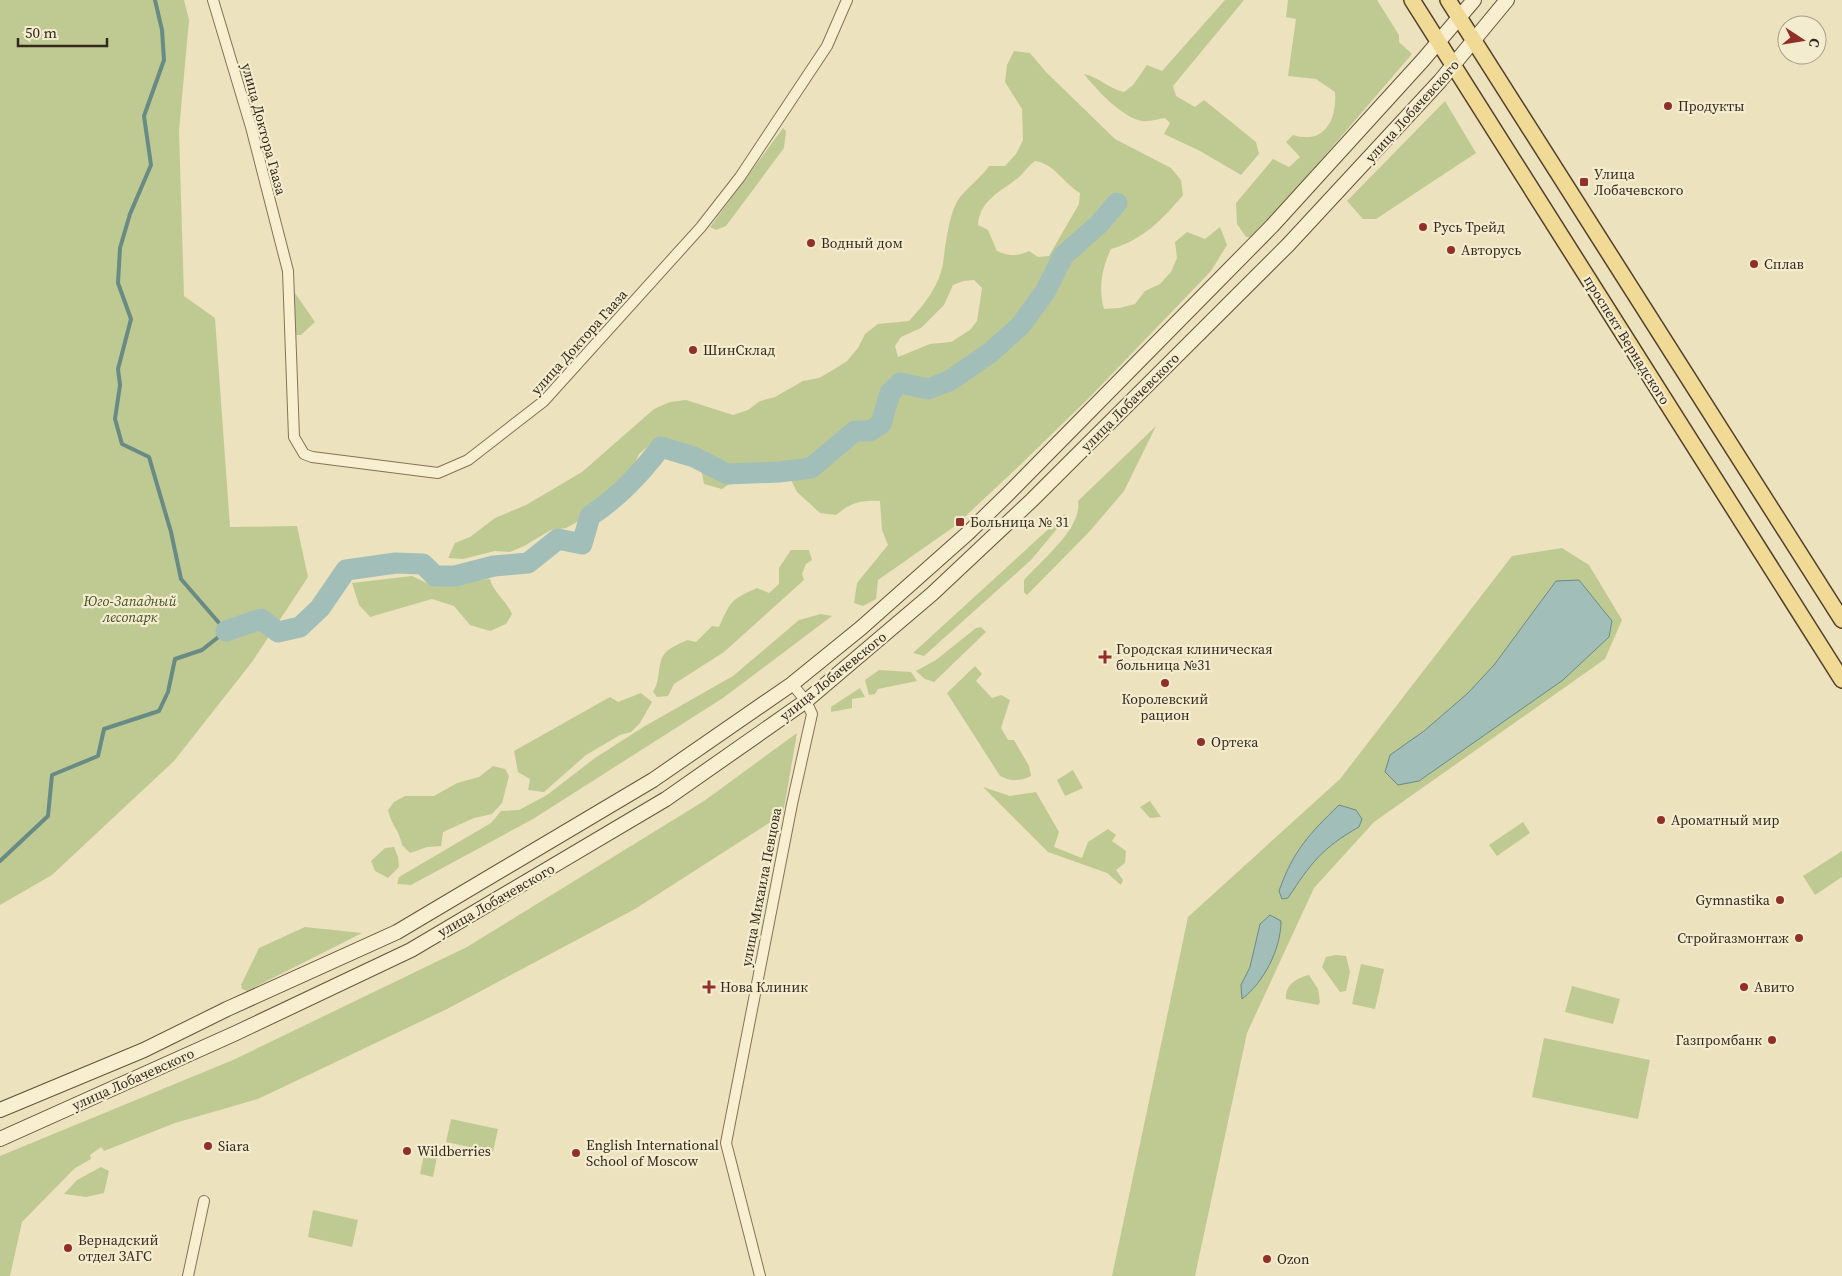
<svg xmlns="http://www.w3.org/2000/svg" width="1842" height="1276" font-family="'Source Serif 4',serif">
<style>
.green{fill:#bfca93;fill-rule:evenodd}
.water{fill:#a2beb8;stroke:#698b85}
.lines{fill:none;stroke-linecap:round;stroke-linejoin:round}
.stream{stroke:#698b85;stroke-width:4}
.river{stroke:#a2beb8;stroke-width:21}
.street-casing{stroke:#847258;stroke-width:12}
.secondary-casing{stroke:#66533b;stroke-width:16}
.primary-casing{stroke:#51402c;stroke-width:18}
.street{stroke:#f8efd1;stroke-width:10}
.secondary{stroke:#f8efd1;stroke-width:14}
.primary{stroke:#f0da96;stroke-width:15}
.poi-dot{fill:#913029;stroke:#f4ecce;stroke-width:2}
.labels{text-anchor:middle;stroke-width:4.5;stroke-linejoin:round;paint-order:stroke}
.poi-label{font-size:14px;fill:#34291c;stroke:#f4ecce;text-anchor:start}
.street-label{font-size:14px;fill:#34291c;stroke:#f4ecce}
.park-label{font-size:14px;font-style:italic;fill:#415023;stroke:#f4ecce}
</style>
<rect width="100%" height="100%" fill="#ece2be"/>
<!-- green -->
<path class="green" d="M 0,0 L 184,0 L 189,20 L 179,131 L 184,296 L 215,318 L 230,527 L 297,526 L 308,577 L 252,662 L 174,761 L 52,875 L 0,905 Z
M 1225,0 L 1244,0 L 1173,86 L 1176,96 L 1195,107 L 1204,100 L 1256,142 L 1259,154 L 1241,175 L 1200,151 L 1164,134 L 1170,123 L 1165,118 C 1158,119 1149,122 1142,121 C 1121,117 1096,89 1084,74 C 1099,77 1109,89 1124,92 L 1133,85 L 1147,65 L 1162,71 Z
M 1288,0 L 1377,0 L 1399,35 L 1399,42 L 1412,54 L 1255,237 L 1246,237 L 1237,224 L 1236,203 L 1273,159 L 1289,167 L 1300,157 L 1286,142 L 1293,135 C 1325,145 1337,119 1335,92 L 1316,79 L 1288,76 L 1296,19 L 1286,17 Z
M 1014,51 L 1030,53 L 1046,72 L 1115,139 L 1171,168 L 1181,180 L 1183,195 C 1163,219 1143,240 1111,249 C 1102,268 1098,288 1104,309 L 1119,308 L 1135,304 L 1145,291 L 1160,284 L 1171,272 L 1177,258 L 1175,242 L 1187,232 L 1205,239 L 1220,227 L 1227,245 L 1211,271 L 1088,399 L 1020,465 L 955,526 L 878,580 L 876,599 L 863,606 L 854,603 L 857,583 L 888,545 L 882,530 L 880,501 C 861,500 850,503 836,515 L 820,513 L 797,492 L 789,476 L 777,466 L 745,467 L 734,481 L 722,489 L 704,484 L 697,448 L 651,444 L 639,454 L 633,468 L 579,521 L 566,528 L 551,530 L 524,546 L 510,552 L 495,551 L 463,559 L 448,558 L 455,543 L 470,537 L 495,518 L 526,505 L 582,472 L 654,409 L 670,402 L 686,400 L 733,415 L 748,410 L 760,401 L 775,397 L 803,381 L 819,378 L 833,370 L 847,361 L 858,348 L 865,334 L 878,324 L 909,321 C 924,305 939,286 943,264 C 945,248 949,214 958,200 C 966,188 980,179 989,166 L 1005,166 L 1016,154 L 1023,140 L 1022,109 L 1005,82 L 1007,65 ZM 1035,161 C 1055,164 1063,183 1080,193 L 1079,204 L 1049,256 L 1038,257 L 1029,251 C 1016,257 1009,256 997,251 L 988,230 L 978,225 C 980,200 1000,192 1018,178 C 1024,173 1028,166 1035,161 ZM 974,280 L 982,288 L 977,321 L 970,330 L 951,342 L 930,344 L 898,357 L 895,346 L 901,337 L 921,328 L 944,305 L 953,285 L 963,281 Z
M 1445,101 L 1476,153 L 1376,219 L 1363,219 L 1347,201 Z
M 783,128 L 786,131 L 784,148 L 726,226 L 716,230 L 710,227 Z
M 295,293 L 315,322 L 301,335 L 295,335 Z
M 1156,426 L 1124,491 L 1090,531 L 1027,595 L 1024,592 L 1024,580 C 1041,561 1083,527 1078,501 Z
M 1065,514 L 1066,518 L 1031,560 L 924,656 L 913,653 Z
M 1562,548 L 1589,565 L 1622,620 L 1605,659 L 1374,822 L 1314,888 L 1247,1033 L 1195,1276 L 1112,1276 L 1188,917 L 1340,779 L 1512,556 Z
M 791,550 L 809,550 L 812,560 L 806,564 L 802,574 L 804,580 L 724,652 L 674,684 L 668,696 L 657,697 L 653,692 C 662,678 656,662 666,652 C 671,647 681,643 687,640 L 696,642 L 712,626 L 719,627 C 731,601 730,600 757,588 L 769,593 L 779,584 L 779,568 Z
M 412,576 L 431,585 L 490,579 C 493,592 506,600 512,614 L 506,624 L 490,631 L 470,625 L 454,606 L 432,599 L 370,617 L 359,605 L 352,583 Z
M 821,614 L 832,616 L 723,698 L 533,819 L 411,885 L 397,884 L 399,877 L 491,823 L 501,811 L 519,810 L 547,795 L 595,758 L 645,726 L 733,676 L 799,620 Z
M 981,627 L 986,632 L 934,682 L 925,679 L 916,671 L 936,660 L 976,628 Z
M 975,666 L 982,674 L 976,681 L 992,698 L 1001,695 L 1010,700 L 1001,728 L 1008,740 L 1014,740 L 1029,766 L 1031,776 C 1020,781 1012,782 1000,776 L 947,693 Z
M 879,670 L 911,672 L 917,681 L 878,689 L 875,694 L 869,695 L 865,680 Z
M 860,688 L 865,697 L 852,699 L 852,708 L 831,712 L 831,707 Z
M 641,693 L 652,702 L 640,723 L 631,732 L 620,735 L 586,755 L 544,792 L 528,790 L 530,779 L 518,772 L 514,751 L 610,697 L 618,702 Z
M 797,733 L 783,814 L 635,909 L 447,1009 L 258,1099 L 175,1123 L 104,1151 L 101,1147 L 90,1155 L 91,1159 L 75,1168 L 22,1222 L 10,1276 L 0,1276 L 0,1156 L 233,1060 L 467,947 L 704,801 Z
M 493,766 L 505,769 L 509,776 L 502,803 L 492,814 L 474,818 L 443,832 L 441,846 L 427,847 L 410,853 L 402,845 C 399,829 391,825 388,810 L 394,802 L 405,796 L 434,796 L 457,783 L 479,777 Z
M 1073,770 L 1083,788 L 1065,796 L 1057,780 Z
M 983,787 L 1010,796 L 1036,792 L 1059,832 L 1054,847 L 1082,858 L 1088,842 L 1108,829 L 1116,835 L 1112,841 L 1126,851 L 1125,863 L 1116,870 L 1123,880 L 1121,885 L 1107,873 L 1048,852 Z
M 1150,801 L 1161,817 L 1150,818 L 1140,807 Z
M 1523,822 L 1530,833 L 1497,856 L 1489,845 Z
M 394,847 L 398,857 L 399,867 L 388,878 L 375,871 L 371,861 L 385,848 Z
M 1842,851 L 1842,877 L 1815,895 L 1803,876 Z
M 305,927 L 362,933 L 247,991 L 242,989 L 241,985 L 259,948 Z
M 1336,955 L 1346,956 L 1350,972 L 1346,991 L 1340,992 L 1322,967 L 1326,957 Z
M 1361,964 L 1384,969 L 1375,1009 L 1352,1004 Z
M 1309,975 L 1318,989 L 1320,1002 L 1318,1005 L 1286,999 C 1285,985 1296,978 1309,975 Z
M 1572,986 L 1620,999 L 1613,1024 L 1565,1012 Z
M 1544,1038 L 1650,1060 L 1638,1119 L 1532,1097 Z
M 451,1119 L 498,1129 L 493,1152 L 446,1142 Z
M 425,1150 L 438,1152 L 433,1177 L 420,1174 Z
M 101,1167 L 109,1171 L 104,1193 L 86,1197 L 64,1194 L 77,1180 Z
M 313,1210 L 358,1220 L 352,1247 L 308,1237 Z"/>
<!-- water -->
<path class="water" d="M 1579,580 L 1612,621 L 1609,637 L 1563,680 L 1419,781 L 1398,785 L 1385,772 L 1390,755 L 1424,731 L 1468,693 L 1494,665 L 1556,581 Z
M 1339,805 L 1356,810 L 1362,819 L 1359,827 C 1322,848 1311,863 1288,898 L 1282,899 L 1279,891 C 1293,851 1309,834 1339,805 Z
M 1270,915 L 1281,921 C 1281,949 1264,982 1242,999 L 1241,985 L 1250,967 L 1260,924 Z"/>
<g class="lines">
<!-- stream -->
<path class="stream" d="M 0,861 L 48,816 L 52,775 L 98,756 L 104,729 L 159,711 L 168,692 L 175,659 L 202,650 L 226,631 L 181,579 L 171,532 L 149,457 L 122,444 L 115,419 L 120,385 L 118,369 L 131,319 L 118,283 L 120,248 L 130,214 L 151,165 L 144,116 L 164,60 L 162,30 L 155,0"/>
<!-- river -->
<path class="river" d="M 226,631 L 261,619 L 278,632 L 300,627 L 320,608 L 346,570 L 396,563 L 423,564 L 435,576 L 455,576 L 494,566 L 528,563 L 558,539 L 582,544 L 590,516 C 619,497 640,474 661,447 L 694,457 L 727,474 L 779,472 L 811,468 L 855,431 L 870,431 L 881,424 L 890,393 L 900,383 L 928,389 L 949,381 L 990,353 L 1021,325 L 1045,292 L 1063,256 L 1099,224 L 1117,203"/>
<!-- street casing -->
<g class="street-casing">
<path id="street" d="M 213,0 L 251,127 L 288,271 L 294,437 L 304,454 L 312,457 L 438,473 L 468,460 L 544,401 L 701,227 L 740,177 L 827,46 L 847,0
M 188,1276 L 204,1201
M 760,1276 L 726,1143 L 792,804 L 812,714 L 806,701 L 792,684"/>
</g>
<!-- secondary casing -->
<g class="secondary-casing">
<path id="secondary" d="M 0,1110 L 144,1050 L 227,1009 L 397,932 L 653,780 L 792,684 L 861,628 L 968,533 L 1008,494 L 1272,226 L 1423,60 L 1474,0
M 0,1139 L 236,1033 L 411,950 L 666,799 L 806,701 L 932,594 L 1032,500 L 1288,245 L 1440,81 L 1507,0"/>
</g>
<!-- primary casing -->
<g class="primary-casing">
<path id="primary" d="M 1412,0 L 1842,680
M 1448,0 L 1842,620"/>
</g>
<!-- street -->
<use href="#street" class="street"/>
<!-- secondary -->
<use href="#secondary" class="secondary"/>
<!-- primary -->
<use href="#primary" class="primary"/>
</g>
<!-- markers -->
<g class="poi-dot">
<circle cx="1668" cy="106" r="5"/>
<rect x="1579" y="177" width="10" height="10" rx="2.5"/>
<circle cx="1423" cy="227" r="5"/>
<circle cx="811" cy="243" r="5"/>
<circle cx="1451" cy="250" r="5"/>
<circle cx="1754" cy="264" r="5"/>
<circle cx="693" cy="350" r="5"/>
<rect x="955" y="517" width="10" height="10" rx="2.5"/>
<path d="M1102.5 649.5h5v5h5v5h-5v5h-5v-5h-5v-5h5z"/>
<circle cx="1165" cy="683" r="5"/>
<circle cx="1201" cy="742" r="5"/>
<circle cx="1661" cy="820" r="5"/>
<circle cx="1780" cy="900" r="5"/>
<circle cx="1799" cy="938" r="5"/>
<path d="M706.5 979.5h5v5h5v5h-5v5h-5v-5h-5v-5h5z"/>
<circle cx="1744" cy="987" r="5"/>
<circle cx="1772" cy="1040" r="5"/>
<circle cx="208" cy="1146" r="5"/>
<circle cx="407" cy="1151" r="5"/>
<circle cx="576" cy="1153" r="5"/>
<circle cx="68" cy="1248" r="5"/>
<circle cx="1267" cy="1259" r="5"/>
</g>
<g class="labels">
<!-- poi labels -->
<g class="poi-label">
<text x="1678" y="111">Продукты</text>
<text x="1594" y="179">Улица<tspan x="1594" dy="16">Лобачевского</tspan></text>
<text x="1433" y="232">Русь Трейд</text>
<text x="821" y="248">Водный дом</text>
<text x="1461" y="255">Авторусь</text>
<text x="1764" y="269">Сплав</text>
<text x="703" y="355">ШинСклад</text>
<text x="970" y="527">Больница № 31</text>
<text x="1116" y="654">Городская клиническая<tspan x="1116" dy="16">больница №31</tspan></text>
<text x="1165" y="704" text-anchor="middle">Королевский<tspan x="1165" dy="16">рацион</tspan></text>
<text x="1211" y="747">Ортека</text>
<text x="1671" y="825">Ароматный мир</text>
<text x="1770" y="905" text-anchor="end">Gymnastika</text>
<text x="1789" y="943" text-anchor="end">Стройгазмонтаж</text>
<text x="720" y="992">Нова Клиник</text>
<text x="1754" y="992">Авито</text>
<text x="1762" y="1045" text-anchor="end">Газпромбанк</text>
<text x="586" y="1150">English International<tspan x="586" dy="16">School of Moscow</tspan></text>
<text x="218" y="1151">Siara</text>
<text x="417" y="1156">Wildberries</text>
<text x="78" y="1245">Вернадский<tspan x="78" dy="16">отдел ЗАГС</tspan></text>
<text x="1277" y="1264">Ozon</text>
</g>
<!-- street labels -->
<g class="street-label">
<text transform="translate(1412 111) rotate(-48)" y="5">улица Лобачевского</text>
<text transform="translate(264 129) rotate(75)" y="5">улица Доктора Гааза</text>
<text transform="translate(1627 340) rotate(58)" y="5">проспект Вернадского</text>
<text transform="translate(579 342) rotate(-48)" y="5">улица Доктора Гааза</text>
<text transform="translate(1130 402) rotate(-45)" y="5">улица Лобачевского</text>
<text transform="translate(833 676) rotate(-39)" y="5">улица Лобачевского</text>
<text transform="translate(761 887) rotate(-79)" y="5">улица Михаила Певцова</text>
<text transform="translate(496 900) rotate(-30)" y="5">улица Лобачевского</text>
<text transform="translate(133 1079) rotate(-24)" y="5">улица Лобачевского</text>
</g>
<!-- park labels -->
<g class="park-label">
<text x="130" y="606">Юго-Западный<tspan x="130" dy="16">лесопарк</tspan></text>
</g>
</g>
<!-- north arrow -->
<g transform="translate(1802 40) rotate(102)"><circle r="24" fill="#f4ecce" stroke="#a79e87"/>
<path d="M0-4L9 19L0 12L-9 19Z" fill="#913029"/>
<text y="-8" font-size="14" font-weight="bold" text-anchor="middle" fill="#34291c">С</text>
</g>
<!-- scale -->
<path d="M18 38v8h89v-8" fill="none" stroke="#34291c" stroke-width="2.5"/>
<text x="25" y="38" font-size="15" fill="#34291c" stroke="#f4ecce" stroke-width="4" paint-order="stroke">50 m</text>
</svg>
